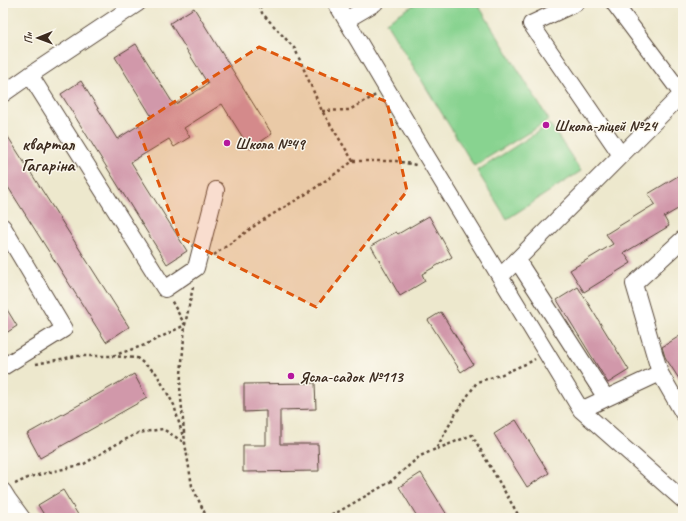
<svg xmlns="http://www.w3.org/2000/svg" width="686" height="521" font-family="Caveat,sans-serif">
<style>
.green{fill:#88d390;stroke:#627e57}
.building{fill:#d198aa}
.lines{fill:none;stroke-linecap:round;stroke-linejoin:round}
.minor-casing{stroke:#564638;stroke-width:18}
.path{stroke:#564638;stroke-width:2.5;stroke-dasharray:3 3;stroke-linecap:butt}
.minor{stroke:#fff;stroke-width:16}
.marked{fill:#df570d;fill-opacity:0.2;stroke:#df570d;stroke-width:3;stroke-dasharray:8 5;stroke-linejoin:round}
.poi-dot{fill:#b5179e;stroke:#fbf7ec;stroke-width:1.5}
.labels{text-anchor:middle;stroke-width:3;stroke-linejoin:round;paint-order:stroke}
.poi-label{font-size:16px;font-weight:bold;fill:#3b2a1e;stroke:#fbf7ec;text-anchor:start}
.quarter-label{font-size:18px;font-weight:bold;fill:#3b2a1e;stroke:#fbf7ec}
</style>
<rect width="100%" height="100%" fill="#fbf7ec"/>
<filter id="ink" filterUnits="userSpaceOnUse"><feTurbulence type="fractalNoise" baseFrequency=".025" numOctaves="2"/><feDisplacementMap in="SourceGraphic" scale="8" xChannelSelector="R" yChannelSelector="G"/><feConvolveMatrix kernelMatrix="1 2 1 2 8 2 1 2 1" color-interpolation-filters="sRGB"/></filter>
<filter id="wash" filterUnits="userSpaceOnUse"><feTurbulence type="fractalNoise" baseFrequency=".012" numOctaves="4" result="noise"/><feDisplacementMap in="SourceGraphic" scale="16" xChannelSelector="R" yChannelSelector="G"/><feGaussianBlur stdDeviation="0.9" result="paint"/><feColorMatrix in="noise" values="0 0 0 0 0 0 0 0 0 0 0 0 0 0 0 0 0 1.4 0 .05"/><feComposite in="paint" operator="in"/></filter>
<g filter="url(#wash)">
<rect width="100%" height="100%" fill="#ede8cd"/>
<!-- green -->
<path class="green" d="M 417,3 L 477,3 L 549,120 L 474,166 L 386,22 Z
M 550,124 L 581,171 L 507,219 L 477,171 Z"/>
<g id="blocks">
<!-- building -->
<path class="building" d="M 194,8 L 272,134 L 250,149 L 222,104 L 184,128 L 190,137 L 174,147 L 169,139 L 131,162 L 187,251 L 167,264 L 61,94 L 81,81 L 117,139 L 152,117 L 115,57 L 136,44 L 174,105 L 208,84 L 170,23 Z
M 3,129 L 129,327 L 106,342 L 3,179 Z
M 683,173 L 683,206 L 664,217 L 669,226 L 624,253 L 631,263 L 584,292 L 570,270 L 613,244 L 606,234 L 655,204 L 648,194 Z
M 429,216 L 452,257 L 422,274 L 425,281 L 400,296 L 371,246 L 396,232 L 398,234 Z
M 578,287 L 629,370 L 608,383 L 557,300 Z
M 3,303 L 17,326 L 3,335 Z
M 441,312 L 473,364 L 461,372 L 428,320 Z
M 683,334 L 683,385 L 665,357 L 662,347 Z
M 134,374 L 147,398 L 40,458 L 27,434 Z
M 315,383 L 316,409 L 280,410 L 280,444 L 318,444 L 319,471 L 243,472 L 243,445 L 266,445 L 266,411 L 244,412 L 244,384 Z
M 516,420 L 549,473 L 527,487 L 494,434 Z
M 421,473 L 449,518 L 418,518 L 399,487 Z
M 63,490 L 80,518 L 46,518 L 38,505 Z"/>
</g>
</g>
<g filter="url(#ink)">
<use href="#blocks" fill-opacity="0" stroke="#564638" stroke-width="1"/>
<g class="lines">
<!-- minor casing -->
<g class="minor-casing">
<path id="minor" d="M 336,3 L 426,155 L 581,410 L 683,500
M 576,3 L 531,24 L 621,155
M 346,20 L 375,3
M 30,75 L 138,3
M 3,94 L 30,75 L 165,289 L 196,268 L 216,190
M 3,227 L 64,329 L 3,367
M 683,239 L 634,284 L 660,373 L 683,413
M 517,260 L 606,398
M 500,277 L 682,94 L 614,3
M 581,410 L 660,373
M 3,491 L 8,499 L 22,518"/>
</g>
<!-- path -->
<path class="path" d="M 322,111 L 349,110 L 376,95
M 353,161 L 396,161 L 416,165
M 214,255 L 260,222 L 311,191 L 353,161 L 322,111 L 295,49 L 262,13 L 259,3
M 193,287 L 185,325 L 180,387 L 185,443 L 192,486 L 207,518
M 112,356 L 137,358 L 156,373 L 174,405 L 183,437
M 36,364 L 76,356 L 112,356 L 145,345 L 185,325 L 171,300
M 437,449 L 472,435 L 520,518
M 15,484 L 30,477 L 84,464 L 113,446 L 138,433 L 163,429 L 185,443 L 184,442
M 320,518 L 338,512 L 390,482 L 420,456 L 436,449 L 456,413 L 477,382 L 500,375 L 530,362 L 535,359"/>
<!-- minor -->
<use href="#minor" class="minor"/>
</g>
</g>
<!-- marked area -->
<path class="marked" d="M 259,47 L 387,102 L 407,191 L 316,307 L 179,237 L 137,126 Z"/>
<!-- markers -->
<g class="poi-dot">
<circle cx="546" cy="125" r="4"/>
<circle cx="227" cy="143" r="4"/>
<circle cx="291" cy="376" r="4"/>
</g>
<g class="labels">
<!-- poi labels -->
<g class="poi-label">
<text x="554" y="131">Школа-ліцей №24</text>
<text x="235" y="149">Школа №49</text>
<text x="299" y="382">Ясла-садок №113</text>
</g>
<!-- quarter labels -->
<g class="quarter-label">
<text x="48" y="150">квартал<tspan x="48" dy="21">Гагаріна</tspan></text>
</g>
</g>
<!-- margin -->
<rect width="686" height="521" fill="none" stroke="#fbf7ec" stroke-width="16"/>
<!-- north arrow -->
<g transform="translate(38 38) rotate(269)" stroke="#fbf7ec" stroke-width="3" paint-order="stroke">
<path d="M0-3L7 15L0 10L-7 15Z" fill="#3b2a1e"/>
<text y="-6" font-size="11" font-weight="bold" text-anchor="middle" fill="#3b2a1e">Пн</text>
</g>
</svg>
